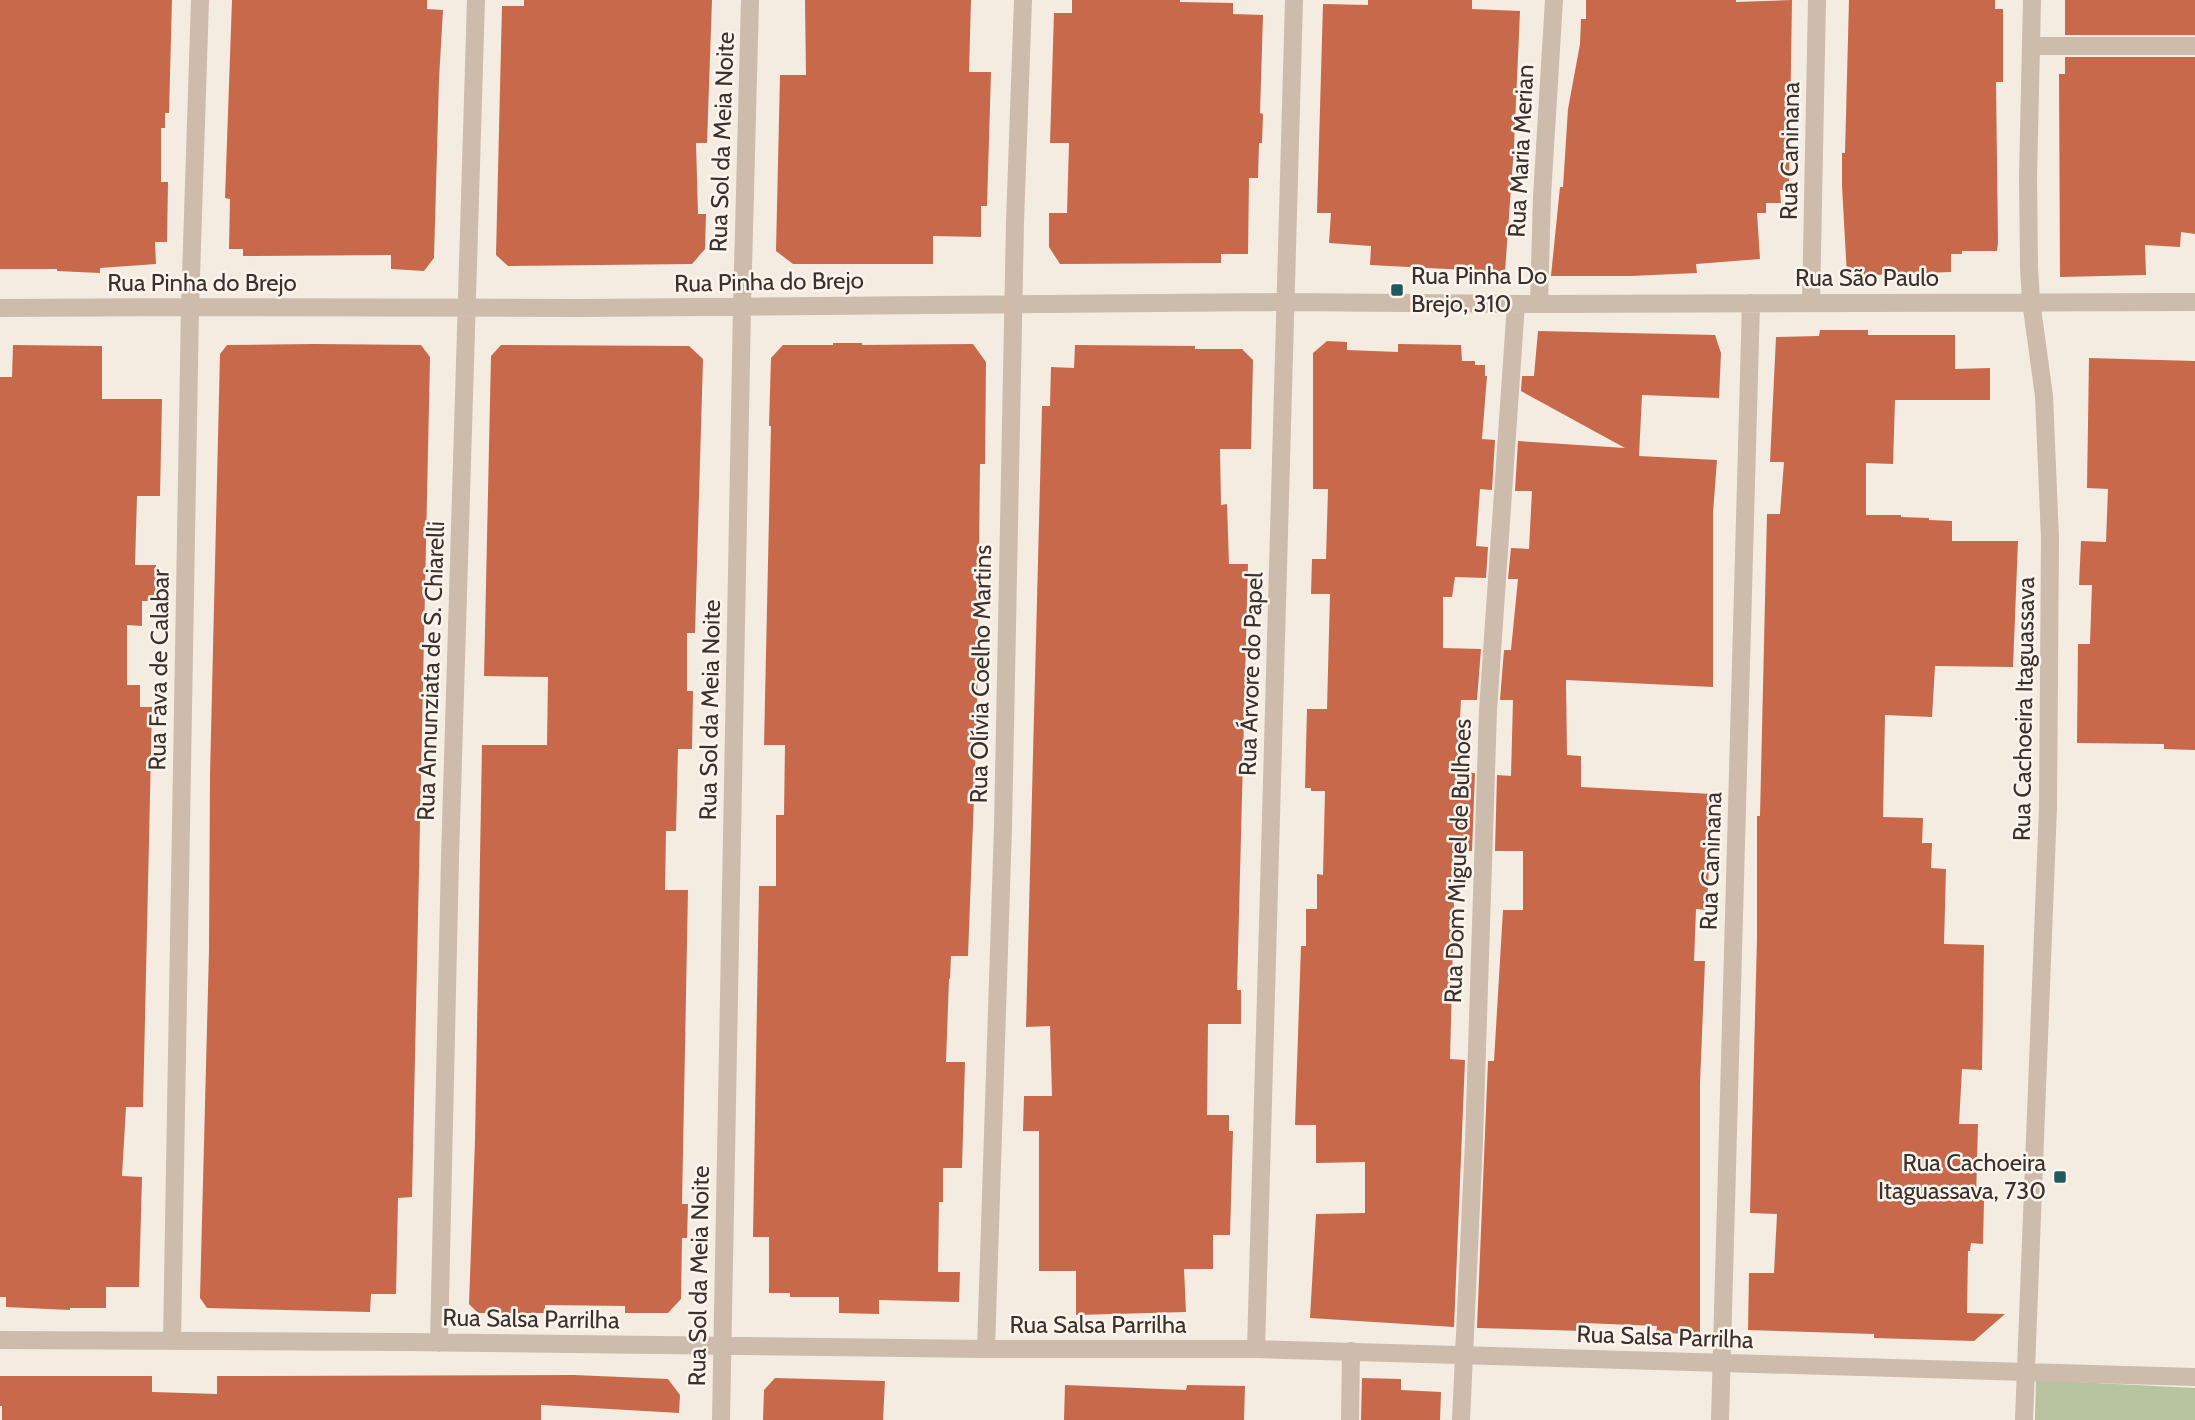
<svg xmlns="http://www.w3.org/2000/svg" width="2195" height="1420" font-family="Cabin,sans-serif">
<style>
.green{fill:#b8c4a0}
.building{fill:#c8694b}
.lines{fill:none;stroke-linecap:round;stroke-linejoin:round}
.minor{stroke:#cdbbac;stroke-width:18}
.poi-dot{fill:#1f5a5e;stroke:#fbf5ee;stroke-width:2.5}
.labels{text-anchor:middle;stroke-width:5;stroke-linejoin:round;paint-order:stroke}
.street-label{font-size:24px;fill:#3b302b;stroke:#fbf5ee}
.poi-label{font-size:24px;fill:#3b302b;stroke:#fbf5ee;text-anchor:start}
</style>
<rect width="100%" height="100%" fill="#f4ebe1"/>
<!-- green -->
<path class="green" d="M 2036,1380 L 2195,1388 L 2195,1420 L 2035,1420 Z"/>
<!-- building -->
<path class="building" d="M 0,0 L 172,0 L 169,113 L 165,113 L 165,128 L 161,128 L 161,182 L 168,182 L 167,242 L 155,242 L 156,264 L 100,268 L 100,273 L 57,271 L 57,269 L 0,269 Z
M 232,0 L 427,0 L 427,9 L 443,10 L 439,79 L 434,258 L 424,271 L 391,269 L 391,255 L 243,256 L 243,249 L 229,249 L 230,199 L 225,198 Z
M 524,0 L 712,0 L 707,143 L 696,143 L 698,214 L 706,214 L 705,249 L 692,264 L 508,266 L 496,255 L 502,6 L 524,6 Z
M 805,0 L 971,0 L 969,72 L 991,72 L 987,206 L 981,206 L 981,237 L 933,236 L 933,264 L 793,264 L 776,251 L 780,75 L 806,75 Z
M 1072,0 L 1180,0 L 1180,2 L 1233,3 L 1233,14 L 1263,15 L 1260,113 L 1263,114 L 1262,143 L 1259,143 L 1258,178 L 1249,178 L 1248,254 L 1221,254 L 1221,263 L 1060,264 L 1049,247 L 1049,213 L 1067,213 L 1069,143 L 1050,143 L 1054,13 L 1072,13 Z
M 1368,0 L 1472,0 L 1472,9 L 1520,11 L 1514,146 L 1505,272 L 1370,265 L 1371,246 L 1329,243 L 1331,213 L 1317,213 L 1323,4 L 1368,5 Z
M 1586,0 L 1736,0 L 1736,2 L 1792,0 L 1789,190 L 1780,190 L 1781,203 L 1766,203 L 1766,213 L 1757,213 L 1760,259 L 1696,264 L 1697,273 L 1631,276 L 1551,276 L 1560,187 L 1563,187 L 1568,109 L 1580,44 L 1581,19 L 1586,19 Z
M 1849,0 L 1995,0 L 1995,9 L 2003,9 L 2003,82 L 1996,82 L 1998,243 L 1997,251 L 1962,251 L 1962,254 L 1951,254 L 1951,272 L 1847,276 L 1842,186 L 1842,153 L 1845,153 Z
M 2065,0 L 2195,0 L 2195,35 L 2065,35 Z
M 2065,57 L 2195,57 L 2195,234 L 2181,232 L 2180,247 L 2145,245 L 2146,275 L 2060,277 L 2059,74 L 2065,74 Z
M 1820,330 L 1868,330 L 1868,335 L 1955,335 L 1955,369 L 1990,368 L 1990,400 L 1895,400 L 1893,464 L 1866,463 L 1866,515 L 1901,515 L 1901,517 L 1929,518 L 1929,520 L 1952,521 L 1952,541 L 2018,541 L 2013,667 L 1935,666 L 1932,717 L 1885,715 L 1883,817 L 1923,818 L 1922,843 L 1932,843 L 1931,868 L 1946,869 L 1944,944 L 1984,945 L 1982,1070 L 1962,1069 L 1959,1124 L 1978,1124 L 1976,1199 L 1984,1200 L 1983,1244 L 1971,1243 L 1970,1251 L 1968,1251 L 1967,1313 L 2005,1314 L 1974,1341 L 1874,1338 L 1874,1334 L 1748,1330 L 1749,1273 L 1774,1273 L 1777,1214 L 1750,1213 L 1757,938 L 1757,816 L 1760,816 L 1767,514 L 1780,514 L 1784,462 L 1770,462 L 1776,337 L 1819,336 Z
M 1538,331 L 1715,335 L 1721,353 L 1719,398 L 1642,395 L 1639,456 L 1717,460 L 1713,513 L 1713,687 L 1566,680 L 1567,755 L 1581,756 L 1581,787 L 1712,794 L 1707,910 L 1696,909 L 1694,961 L 1705,961 L 1700,1083 L 1700,1334 L 1656,1333 L 1657,1326 L 1584,1323 L 1584,1331 L 1477,1328 L 1488,1061 L 1494,1061 L 1503,910 L 1523,910 L 1523,851 L 1495,851 L 1497,775 L 1511,776 L 1513,700 L 1500,700 L 1504,650 L 1511,650 L 1518,579 L 1508,579 L 1511,548 L 1529,549 L 1532,491 L 1515,491 L 1518,441 L 1625,448 L 1521,391 L 1522,376 L 1534,376 Z
M 1327,341 L 1347,342 L 1347,350 L 1398,352 L 1398,344 L 1461,345 L 1462,361 L 1475,361 L 1475,365 L 1485,365 L 1485,376 L 1487,376 L 1482,439 L 1495,440 L 1492,490 L 1480,489 L 1476,546 L 1488,547 L 1486,578 L 1455,577 L 1452,597 L 1443,597 L 1443,648 L 1481,649 L 1477,700 L 1461,700 L 1457,772 L 1475,773 L 1472,851 L 1459,851 L 1459,856 L 1453,856 L 1454,906 L 1450,1059 L 1465,1060 L 1454,1327 L 1310,1318 L 1316,1214 L 1365,1213 L 1365,1162 L 1316,1163 L 1316,1125 L 1295,1125 L 1301,946 L 1306,946 L 1306,909 L 1317,909 L 1317,874 L 1323,875 L 1325,791 L 1311,791 L 1311,788 L 1305,788 L 1307,709 L 1327,709 L 1330,594 L 1311,594 L 1312,559 L 1326,559 L 1328,489 L 1313,489 L 1313,353 Z
M 833,343 L 862,343 L 862,345 L 973,344 L 986,362 L 985,464 L 980,464 L 977,717 L 968,956 L 951,956 L 950,979 L 949,979 L 946,1062 L 965,1062 L 962,1168 L 943,1168 L 943,1202 L 939,1202 L 938,1272 L 960,1272 L 959,1302 L 879,1300 L 879,1314 L 839,1313 L 839,1297 L 790,1297 L 790,1293 L 769,1293 L 769,1237 L 753,1237 L 759,886 L 776,886 L 776,815 L 784,815 L 785,745 L 764,745 L 771,426 L 769,426 L 771,358 L 783,345 L 833,345 Z
M 313,344 L 421,345 L 430,357 L 412,1197 L 398,1198 L 396,1294 L 371,1294 L 370,1312 L 207,1308 L 200,1298 L 209,950 L 210,776 L 220,354 L 227,345 Z
M 13,345 L 102,346 L 102,399 L 162,399 L 160,496 L 137,496 L 135,565 L 156,565 L 155,601 L 142,601 L 142,626 L 127,625 L 127,685 L 140,685 L 140,707 L 152,707 L 143,1107 L 126,1107 L 122,1176 L 142,1177 L 139,1287 L 106,1287 L 106,1308 L 70,1308 L 70,1310 L 6,1307 L 6,1297 L 0,1297 L 0,377 L 12,377 Z
M 501,345 L 689,346 L 703,359 L 695,633 L 687,633 L 687,691 L 693,691 L 692,749 L 678,749 L 676,831 L 666,831 L 665,890 L 688,890 L 682,1204 L 688,1204 L 687,1238 L 682,1238 L 681,1299 L 668,1313 L 625,1313 L 625,1306 L 545,1305 L 545,1313 L 478,1313 L 469,1304 L 475,1141 L 482,745 L 547,745 L 548,677 L 484,676 L 491,356 Z
M 1075,345 L 1195,346 L 1195,349 L 1242,349 L 1253,360 L 1251,449 L 1220,449 L 1221,505 L 1227,504 L 1229,564 L 1248,564 L 1237,990 L 1241,990 L 1241,1024 L 1208,1024 L 1207,1115 L 1229,1115 L 1229,1131 L 1233,1131 L 1230,1235 L 1213,1235 L 1213,1269 L 1184,1269 L 1186,1312 L 1076,1315 L 1076,1271 L 1039,1271 L 1039,1131 L 1023,1131 L 1024,1096 L 1052,1096 L 1050,1026 L 1026,1027 L 1042,406 L 1050,406 L 1051,367 L 1074,368 Z
M 2089,358 L 2195,361 L 2195,750 L 2164,749 L 2164,744 L 2077,743 L 2078,644 L 2090,644 L 2092,585 L 2079,585 L 2081,541 L 2106,542 L 2108,489 L 2087,488 Z
M 574,1375 L 668,1379 L 680,1395 L 679,1413 L 541,1405 L 541,1420 L 2,1420 L 2,1406 L 0,1406 L 0,1376 L 152,1376 L 152,1392 L 217,1394 L 217,1376 Z
M 775,1378 L 885,1381 L 883,1420 L 763,1420 L 764,1390 Z
M 1362,1378 L 1401,1379 L 1401,1390 L 1441,1392 L 1440,1420 L 1361,1420 Z
M 1065,1385 L 1186,1390 L 1187,1385 L 1245,1386 L 1244,1420 L 1064,1420 Z"/>
<g class="lines">
<!-- minor -->
<path class="minor" d="M 2032,46 L 2195,46
M 1811,303 L 1817,0
M 1539,304 L 1542,196 L 1554,0
M 0,308 L 190,307 L 580,308 L 1284,302 L 1539,304 L 2195,302
M 0,1340 L 404,1342 L 986,1349 L 1256,1349 L 2195,1377
M 172,1341 L 190,307 L 200,0
M 439,1343 L 450,858 L 476,0
M 986,1349 L 1003,827 L 1015,222 L 1023,0
M 1256,1349 L 1294,0
M 721,1420 L 742,307 L 750,0
M 1350,1420 L 1351,1351
M 1461,1420 L 1474,1141 L 1488,710 L 1516,304
M 1720,1420 L 1751,303
M 2024,1420 L 2048,807 L 2050,539 L 2044,396 L 2031,301 L 2029,267 L 2028,177 L 2032,0"/>
</g>
<!-- markers -->
<g class="poi-dot">
<rect x="1390" y="283" width="14" height="14" rx="3.5"/>
<rect x="2053" y="1170" width="14" height="14" rx="3.5"/>
</g>
<g class="labels">
<!-- street labels -->
<g class="street-label">
<text transform="translate(722 142) rotate(-88)" y="8">Rua Sol da Meia Noite</text>
<text transform="translate(1521 151) rotate(-87)" y="8">Rua Maria Merian</text>
<text transform="translate(1790 151) rotate(-89)" y="8">Rua Caninana</text>
<text x="1867" y="286">Rua São Paulo</text>
<text transform="translate(769 282) rotate(-1)" y="8">Rua Pinha do Brejo</text>
<text x="202" y="291">Rua Pinha do Brejo</text>
<text transform="translate(159 670) rotate(-89)" y="8">Rua Fava de Calabar</text>
<text transform="translate(431 671) rotate(-88)" y="8">Rua Annunziata de S. Chiarelli</text>
<text transform="translate(981 674) rotate(-89)" y="8">Rua Olívia Coelho Martins</text>
<text transform="translate(1251 674) rotate(-88)" y="8">Rua Árvore do Papel</text>
<text transform="translate(2024 709) rotate(-89)" y="8">Rua Cachoeira Itaguassava</text>
<text transform="translate(710 710) rotate(-89)" y="8">Rua Sol da Meia Noite</text>
<text transform="translate(1458 861) rotate(-88)" y="8">Rua Dom Miguel de Bulhoes</text>
<text transform="translate(1711 861) rotate(-88)" y="8">Rua Caninana</text>
<text transform="translate(699 1276) rotate(-89)" y="8">Rua Sol da Meia Noite</text>
<text transform="translate(531 1319) rotate(1)" y="8">Rua Salsa Parrilha</text>
<text x="1098" y="1333">Rua Salsa Parrilha</text>
<text transform="translate(1665 1337) rotate(2)" y="8">Rua Salsa Parrilha</text>
</g>
<!-- poi labels -->
<g class="poi-label">
<text x="1411" y="284">Rua Pinha Do<tspan x="1411" dy="28">Brejo, 310</tspan></text>
<text x="2046" y="1171" text-anchor="end">Rua Cachoeira<tspan x="2046" dy="28">Itaguassava, 730</tspan></text>
</g>
</g>
</svg>
